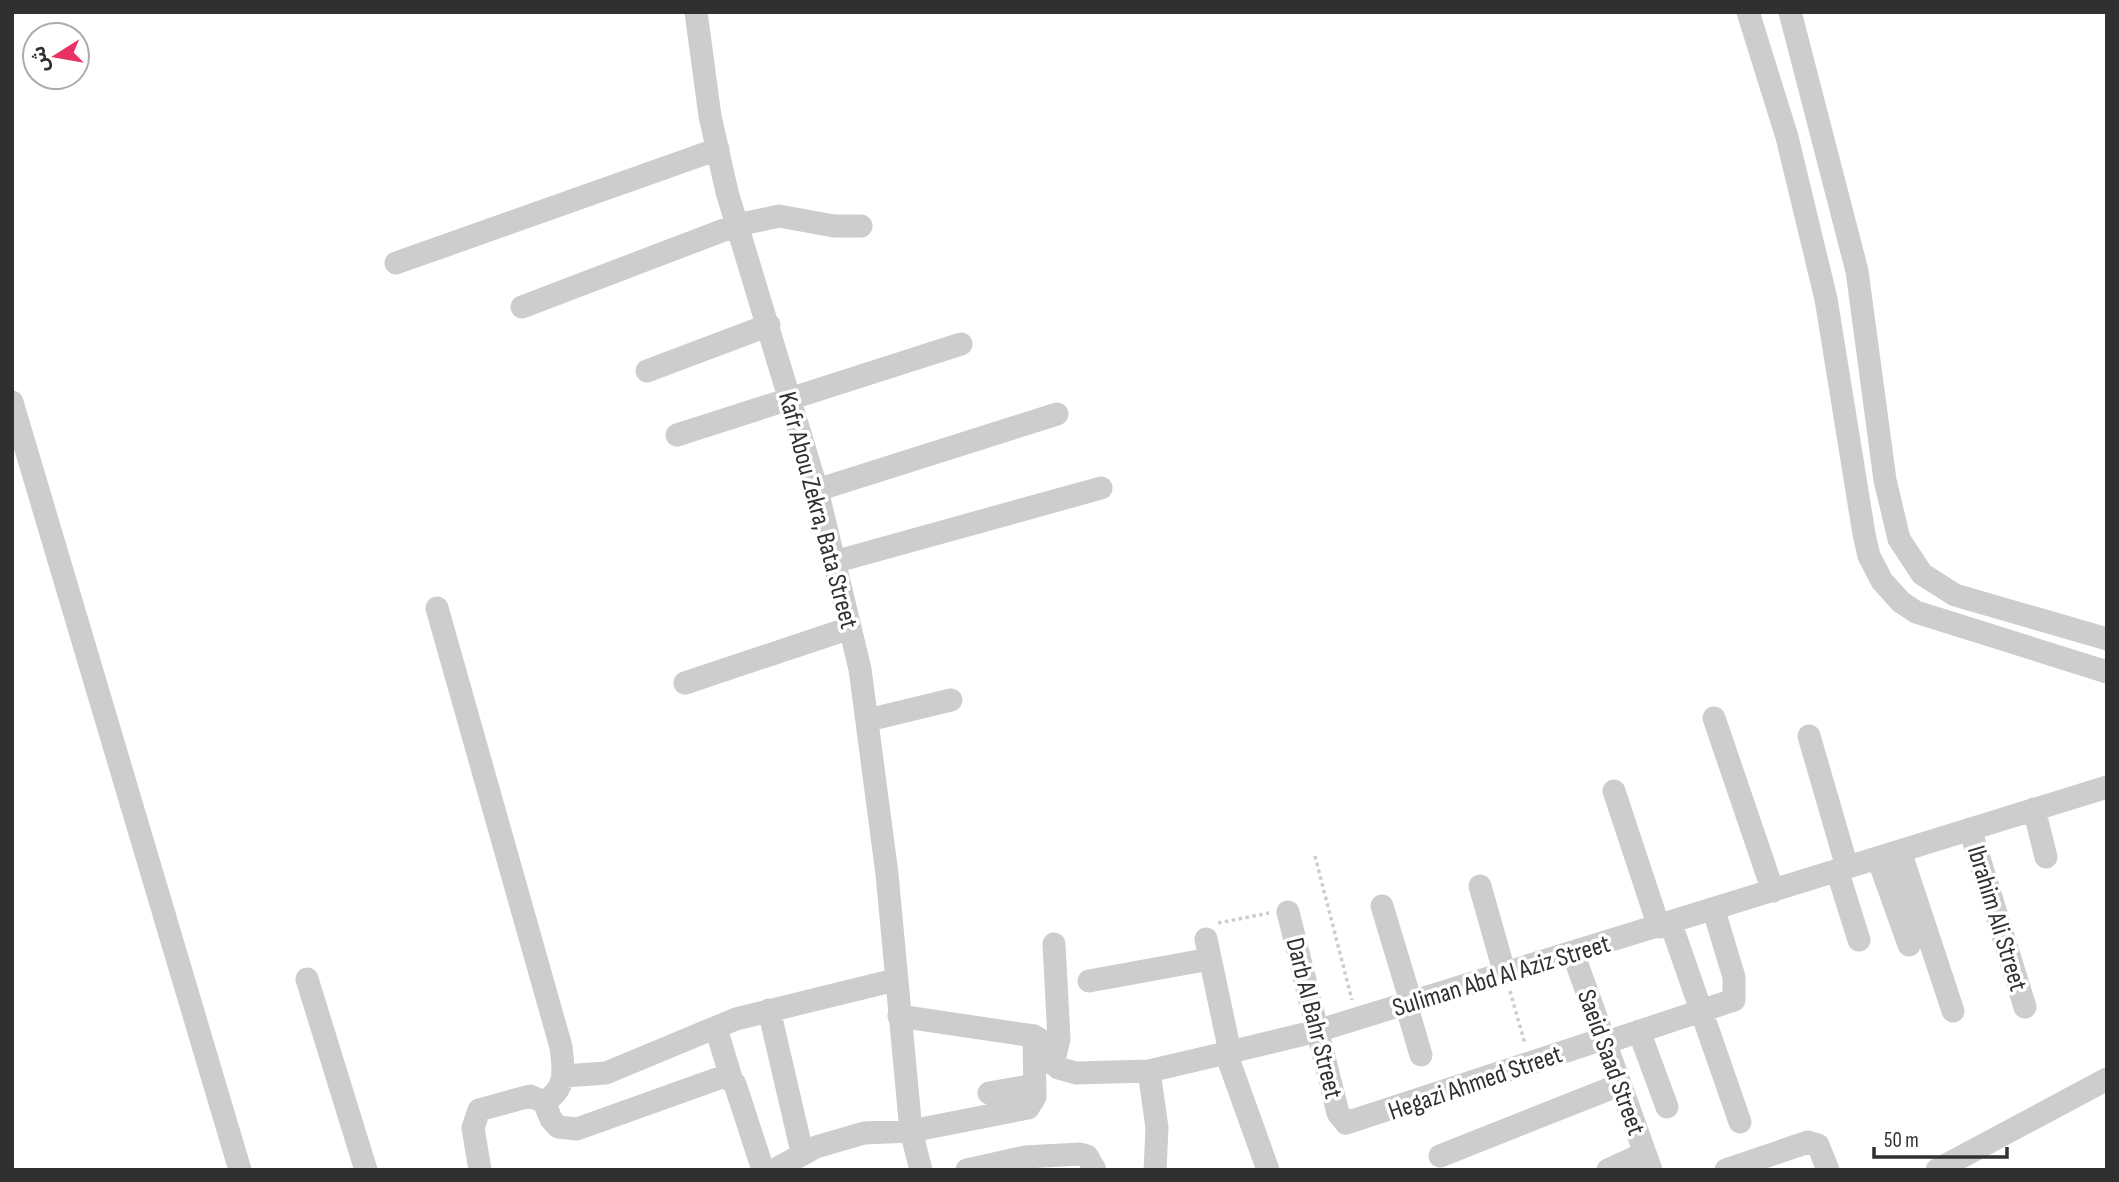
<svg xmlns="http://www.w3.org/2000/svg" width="2119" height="1182" font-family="'Sofia Sans Condensed','Noto Sans Arabic',sans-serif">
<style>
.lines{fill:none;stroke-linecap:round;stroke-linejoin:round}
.path{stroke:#cdcdcd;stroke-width:3.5;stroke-dasharray:3.5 3.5;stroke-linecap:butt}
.minor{stroke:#cdcdcd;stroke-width:23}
.labels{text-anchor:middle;stroke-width:7;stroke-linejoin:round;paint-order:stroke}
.street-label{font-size:26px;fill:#303030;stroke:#fff}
</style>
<rect width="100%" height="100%" fill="#fff"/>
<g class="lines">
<!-- path -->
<path class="path" d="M 1315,856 L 1352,1000
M 1218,923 L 1269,913
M 1510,991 L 1525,1044"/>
<!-- minor -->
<path class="minor" d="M 696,12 L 710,116 L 727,192 L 817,490 L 860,669 L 887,874 L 911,1131 L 921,1170
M 1748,12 L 1787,137 L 1826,299 L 1864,534 L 1869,556 L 1882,581 L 1901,602 L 1916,612 L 2107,672
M 1790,12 L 1857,271 L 1885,480 L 1899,539 L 1922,574 L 1955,595 L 2107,639
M 396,263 L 718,149
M 522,307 L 737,225 L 779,216 L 834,226 L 861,226
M 647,371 L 769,325
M 12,402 L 240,1170
M 677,435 L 961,344
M 817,490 L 1057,414
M 834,562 L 1101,488
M 437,608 L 561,1047 C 564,1070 567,1089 544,1102 L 530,1096 L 479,1110 L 473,1128 L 480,1170
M 685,683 L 850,628
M 1714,718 L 1773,891
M 868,720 L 951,700
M 1809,736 L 1847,867
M 1614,791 L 1659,927
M 2034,809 L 2046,857
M 1970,829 L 2025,1007
M 1900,851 L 1953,1011
M 1878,858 L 1909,945
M 1837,870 L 1859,940
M 1480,886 L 1504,971
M 1382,906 L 1411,1002
M 1288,912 L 1338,1113 L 1346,1123 L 1603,1039
M 1671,924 L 1740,1122
M 1206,939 L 1230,1052
M 1573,953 L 1651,1170
M 307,979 L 366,1170
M 1089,981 L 1210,959
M 1406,1004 L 1421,1055
M 769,1010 L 802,1152
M 899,1016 L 1034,1036 L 1042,1041 L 1058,1068 L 1076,1073 L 1149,1071 L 1226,1053 L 1317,1031 L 2107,787
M 716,1028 L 732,1081
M 1639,1031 L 1667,1107
M 1604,1043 L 1734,1000 L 1734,977 L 1714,911
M 1226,1053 L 1268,1170
M 1053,1064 L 1059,1039 L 1054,944
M 1149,1071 L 1157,1128 L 1155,1170
M 564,1076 L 606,1073 L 736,1019 L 895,980
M 989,1093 L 1035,1085
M 544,1102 L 551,1119 L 558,1127 L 577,1129 L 725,1076 L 735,1084 L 763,1170
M 1440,1156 L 1619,1085
M 774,1170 L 816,1147 L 864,1133 L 911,1131 L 1028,1108 L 1035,1097 L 1034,1036
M 967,1170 L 1025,1157 L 1080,1154 L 1087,1156 L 1095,1170
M 1608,1170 L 1645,1153
M 1726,1170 L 1808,1142 L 1818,1145 L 1828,1170
M 1937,1170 L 2107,1079"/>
</g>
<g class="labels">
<!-- street labels -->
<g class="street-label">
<text transform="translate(819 510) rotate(75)" y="9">Kafr Abou Zekra, Bata Street</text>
<text transform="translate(1998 918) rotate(73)" y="9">Ibrahim Ali Street</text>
<text transform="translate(1501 975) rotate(-17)" y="9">Suliman Abd Al Aziz Street</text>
<text transform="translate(1315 1018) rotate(76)" y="9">Darb Al Bahr Street</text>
<text transform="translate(1612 1062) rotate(70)" y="9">Saeid Saad Street</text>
<text transform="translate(1475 1082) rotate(-19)" y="9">Hegazi Ahmed Street</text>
</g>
</g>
<!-- border -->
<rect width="2119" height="1182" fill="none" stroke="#303030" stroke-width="28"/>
<!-- north arrow -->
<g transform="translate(56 56) rotate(259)"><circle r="33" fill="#ffffff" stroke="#acacac" stroke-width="2"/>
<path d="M0-5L12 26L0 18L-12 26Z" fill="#e73263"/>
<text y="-10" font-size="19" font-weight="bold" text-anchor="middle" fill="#303030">ش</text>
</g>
<!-- scale -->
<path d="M1874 1147v10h133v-10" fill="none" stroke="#303030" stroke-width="3.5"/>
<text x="1884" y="1147" font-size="21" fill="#303030" stroke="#ffffff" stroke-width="5" paint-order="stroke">50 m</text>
</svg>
